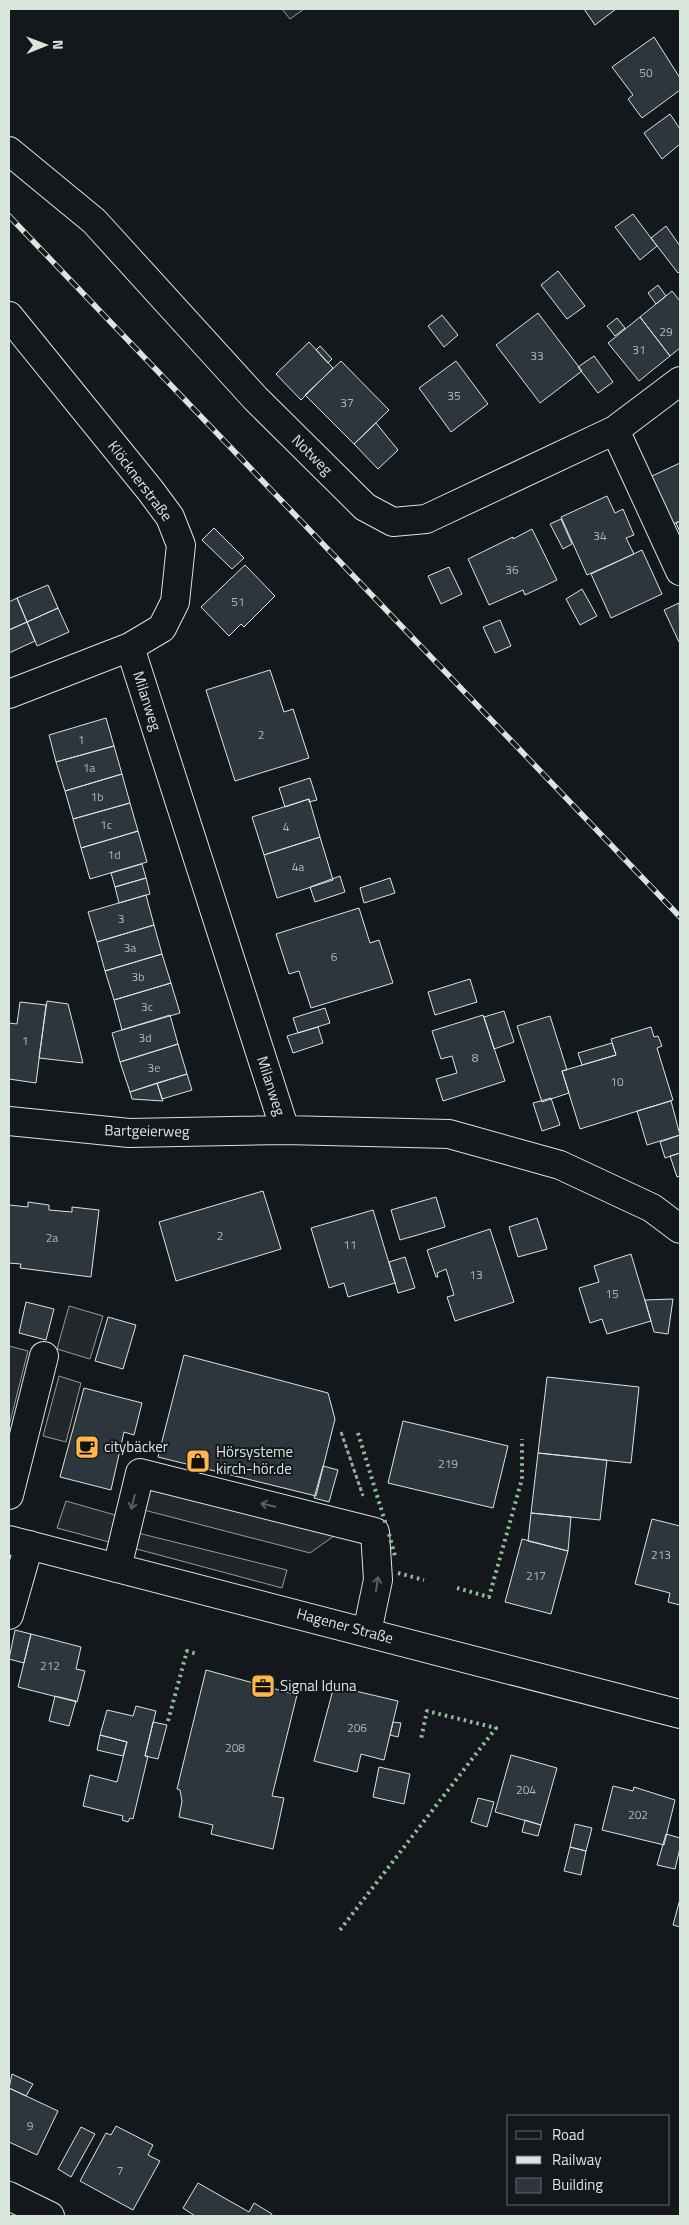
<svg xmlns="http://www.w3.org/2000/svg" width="689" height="2225" font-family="'Titillium Web',sans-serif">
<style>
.green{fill:#202428;stroke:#939e99}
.parking{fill:#24282b;stroke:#939e99}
.building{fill:#2c363c;stroke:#d8e6dc}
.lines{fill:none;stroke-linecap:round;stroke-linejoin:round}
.minor-casing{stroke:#d8e6dc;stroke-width:30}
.major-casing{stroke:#d8e6dc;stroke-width:30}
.path{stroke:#9da8a2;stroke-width:3;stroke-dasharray:4 2.5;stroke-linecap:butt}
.minor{stroke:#14181c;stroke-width:28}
.major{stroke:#14181c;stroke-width:28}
.rail-casing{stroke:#d8e6dc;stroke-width:5.5}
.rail{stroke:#14181c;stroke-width:4;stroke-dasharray:11;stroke-linecap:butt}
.hedge{stroke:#8ac095;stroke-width:4;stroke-dasharray:2.5 4;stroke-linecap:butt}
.oneway{stroke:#59605f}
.labels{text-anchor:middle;stroke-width:4;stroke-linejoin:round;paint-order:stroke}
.number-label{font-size:12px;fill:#adbab4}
.street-label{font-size:15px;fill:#d8e6dc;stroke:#14181c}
.poi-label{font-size:15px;fill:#d8e6dc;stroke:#14181c;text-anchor:start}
</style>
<rect width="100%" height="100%" fill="#14181c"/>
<!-- green -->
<path class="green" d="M 138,1533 L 287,1570 L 282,1588 L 133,1548 Z"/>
<!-- parking -->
<path class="parking" d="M 282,9 L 304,9 L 290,19 Z
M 69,1306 L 103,1316 L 90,1359 L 57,1349 Z
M 9,1346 L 28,1351 L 9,1426 Z
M 59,1376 L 81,1383 L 66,1442 L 43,1436 Z
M 149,1487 L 341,1531 L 310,1553 L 140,1509 Z
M 66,1501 L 115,1515 L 109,1542 L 57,1528 Z"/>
<!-- building -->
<path class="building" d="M 584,9 L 616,9 L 595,25 Z
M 654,37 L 680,78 L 680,90 L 642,118 L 628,99 L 633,95 L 612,67 Z
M 670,114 L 680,129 L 680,144 L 662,159 L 644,133 Z
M 633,214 L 657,246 L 640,260 L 615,227 Z
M 666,226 L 680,246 L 680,271 L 678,273 L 651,238 Z
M 558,271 L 585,306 L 567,319 L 541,285 Z
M 658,285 L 666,296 L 656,304 L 648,293 Z
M 672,291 L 680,301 L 680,348 L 670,356 L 640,317 Z
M 538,313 L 582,371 L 540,403 L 496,345 Z
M 442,315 L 458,335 L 444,347 L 428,326 Z
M 640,317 L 670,356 L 639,381 L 608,343 Z
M 617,318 L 625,328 L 615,336 L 607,326 Z
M 309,342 L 333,368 L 301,400 L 276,374 Z
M 320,346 L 332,359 L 328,363 L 316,350 Z
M 594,356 L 613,382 L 598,393 L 578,367 Z
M 341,361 L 389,410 L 354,444 L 305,395 Z
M 456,361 L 488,404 L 451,432 L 419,388 Z
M 376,423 L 398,450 L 378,469 L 354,444 Z
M 680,463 L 680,521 L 673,524 L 650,477 Z
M 607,496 L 615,513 L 623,509 L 634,535 L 626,538 L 634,554 L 587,575 L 561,517 Z
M 561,519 L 572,544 L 563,549 L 550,524 Z
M 680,521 L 680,532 L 676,523 Z
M 214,528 L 244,558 L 232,569 L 202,540 Z
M 532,529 L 557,580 L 525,595 L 523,590 L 489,605 L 468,559 L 513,537 L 513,539 Z
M 642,550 L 662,594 L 611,618 L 591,574 Z
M 245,565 L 275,596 L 244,627 L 241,624 L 229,636 L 201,607 Z
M 449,567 L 462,594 L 441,604 L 428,576 Z
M 48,585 L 58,608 L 27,622 L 17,598 Z
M 582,589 L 597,616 L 580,625 L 566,599 Z
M 17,598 L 27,622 L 9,630 L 9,602 Z
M 679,603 L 680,641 L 679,642 L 664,610 Z
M 58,608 L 69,632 L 37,646 L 27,622 Z
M 500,620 L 511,646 L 495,653 L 483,627 Z
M 27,622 L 35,641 L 9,653 L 9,630 Z
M 270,670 L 284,712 L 293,709 L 309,758 L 235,781 L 206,690 Z
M 106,718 L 114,746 L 56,762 L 49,735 Z
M 114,746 L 122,774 L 65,791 L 56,762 Z
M 122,774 L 130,803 L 73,819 L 65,791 Z
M 310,778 L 317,800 L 309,802 L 309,799 L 285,807 L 279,788 Z
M 309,799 L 320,837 L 264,855 L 252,817 Z
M 130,803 L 138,831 L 81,848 L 73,819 Z
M 138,831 L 147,862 L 90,879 L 81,848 Z
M 320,837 L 333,880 L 277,898 L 264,855 Z
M 142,864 L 146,878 L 115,887 L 111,873 Z
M 340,876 L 345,892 L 315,902 L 310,887 Z
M 146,878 L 150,894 L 119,903 L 115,887 Z
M 390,878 L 395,893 L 364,903 L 360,888 Z
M 146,895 L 154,925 L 97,942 L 88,912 Z
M 359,908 L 370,943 L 379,940 L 393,983 L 311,1008 L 299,971 L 289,974 L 276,934 Z
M 154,925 L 162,954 L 105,971 L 97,942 Z
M 162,954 L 171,983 L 114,1000 L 105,971 Z
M 470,979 L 477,1002 L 435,1015 L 428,992 Z
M 171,983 L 180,1013 L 122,1030 L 114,1000 Z
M 47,1001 L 68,1004 L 83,1063 L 39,1058 Z
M 20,1002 L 46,1005 L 36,1083 L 9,1079 L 9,1023 L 17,1024 Z
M 325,1008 L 330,1023 L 298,1033 L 293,1018 Z
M 504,1011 L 514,1042 L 494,1049 L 484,1017 Z
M 170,1015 L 178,1044 L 120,1062 L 112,1033 Z
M 483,1015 L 505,1081 L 443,1101 L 436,1079 L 457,1073 L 452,1056 L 441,1059 L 432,1031 Z
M 550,1016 L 567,1070 L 562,1071 L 569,1093 L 542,1102 L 517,1026 Z
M 318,1027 L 323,1043 L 293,1053 L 287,1036 Z
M 651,1027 L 654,1037 L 658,1036 L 662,1046 L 657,1048 L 673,1100 L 580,1129 L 562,1071 L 616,1055 L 611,1039 Z
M 612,1043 L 616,1055 L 582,1065 L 578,1053 Z
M 178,1044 L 187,1074 L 130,1092 L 120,1062 Z
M 187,1074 L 192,1090 L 162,1099 L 157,1083 Z
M 157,1083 L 163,1101 L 132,1099 L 130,1092 Z
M 551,1098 L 560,1125 L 542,1131 L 533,1103 Z
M 671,1101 L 680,1135 L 647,1145 L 637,1111 Z
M 680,1135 L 680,1153 L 665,1158 L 660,1142 Z
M 680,1153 L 680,1176 L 677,1177 L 670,1156 Z
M 263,1191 L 281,1249 L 176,1281 L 159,1222 Z
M 436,1197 L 445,1227 L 400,1240 L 391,1210 Z
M 28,1202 L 49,1205 L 49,1210 L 72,1212 L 72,1207 L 99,1210 L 91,1277 L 20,1268 L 21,1264 L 9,1263 L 9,1205 L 28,1207 Z
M 373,1210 L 395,1283 L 348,1297 L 344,1283 L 329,1288 L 311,1228 Z
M 537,1218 L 547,1249 L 518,1257 L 509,1227 Z
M 490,1229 L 514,1302 L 455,1321 L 447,1297 L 454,1295 L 446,1269 L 437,1273 L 438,1277 L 436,1277 L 427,1250 Z
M 631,1254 L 651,1321 L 607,1334 L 602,1319 L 590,1323 L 579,1288 L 599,1282 L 594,1266 Z
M 405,1257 L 415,1288 L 398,1293 L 389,1262 Z
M 673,1299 L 668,1334 L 654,1332 L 645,1300 Z
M 26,1302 L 54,1309 L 46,1340 L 19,1333 Z
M 108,1317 L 136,1325 L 123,1369 L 95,1361 Z
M 184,1355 L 328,1393 L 335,1419 L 316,1496 L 158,1457 Z
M 547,1377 L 639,1387 L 631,1463 L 538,1453 Z
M 84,1388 L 142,1403 L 134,1435 L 124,1432 L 111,1490 L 60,1477 Z
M 403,1421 L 508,1446 L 493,1508 L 388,1483 Z
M 538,1453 L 607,1460 L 600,1520 L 531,1513 Z
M 323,1466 L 338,1470 L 329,1502 L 314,1498 Z
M 531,1513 L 571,1517 L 568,1551 L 528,1541 Z
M 652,1519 L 680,1526 L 680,1605 L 668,1602 L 670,1593 L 635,1584 Z
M 522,1539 L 568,1551 L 551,1614 L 505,1602 Z
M 15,1630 L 31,1634 L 24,1663 L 9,1659 Z
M 31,1634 L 81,1647 L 76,1669 L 85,1671 L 77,1702 L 18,1687 Z
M 206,1670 L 297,1695 L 272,1796 L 284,1798 L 273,1849 L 211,1834 L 213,1825 L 179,1817 L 182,1801 L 180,1790 L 177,1789 Z
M 334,1686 L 398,1701 L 384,1760 L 361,1754 L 357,1772 L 314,1761 Z
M 55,1696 L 76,1701 L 69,1726 L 49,1721 Z
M 136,1706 L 156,1711 L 145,1756 L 148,1756 L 133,1819 L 130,1818 L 128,1822 L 122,1820 L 123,1816 L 83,1806 L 90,1775 L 117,1782 L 127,1742 L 100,1735 L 107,1710 L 133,1716 Z
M 153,1722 L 167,1725 L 158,1759 L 145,1756 Z
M 393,1722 L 401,1723 L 398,1737 L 390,1735 Z
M 100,1735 L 127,1742 L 123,1756 L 97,1750 Z
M 511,1755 L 557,1768 L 541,1825 L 495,1812 Z
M 379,1767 L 410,1774 L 404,1804 L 373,1797 Z
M 613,1786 L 633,1791 L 634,1787 L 675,1800 L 664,1845 L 602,1830 Z
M 478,1798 L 494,1802 L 487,1827 L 471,1822 Z
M 525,1820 L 541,1825 L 538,1836 L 522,1832 Z
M 575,1824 L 592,1828 L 586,1851 L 570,1847 Z
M 666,1834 L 680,1838 L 680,1848 L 675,1869 L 657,1865 Z
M 570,1847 L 586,1851 L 581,1875 L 564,1871 Z
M 680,1899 L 680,1927 L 673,1925 Z
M 12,2074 L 33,2084 L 26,2096 L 9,2088 Z
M 9,2088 L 58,2111 L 37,2155 L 9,2142 Z
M 116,2126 L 153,2145 L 148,2155 L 160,2161 L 133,2210 L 80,2181 L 106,2133 L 111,2135 Z
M 81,2127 L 95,2134 L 71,2177 L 58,2169 Z
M 198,2183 L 249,2212 L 254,2203 L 272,2214 L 271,2216 L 195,2216 L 183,2208 Z"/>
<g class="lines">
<!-- minor casing -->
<g class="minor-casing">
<path id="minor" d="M 9,151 L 94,221 L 256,399 L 365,507 L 393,522 L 426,519 L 615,430 L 680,381
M 9,316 L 150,490 L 170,517 L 181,545 L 175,602 L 162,628 L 130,647 L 9,694
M 615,430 L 680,571
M 130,647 L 285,1130
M 9,1121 L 129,1133 L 285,1130 L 449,1134 L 560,1165 L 652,1208 L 680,1229
M 9,1495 L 44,1356
M 117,1568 L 140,1473 L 375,1532 L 378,1580 L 367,1632
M 9,1615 L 29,1545
M 9,2196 L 50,2216"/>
</g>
<!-- major casing -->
<g class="major-casing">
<path id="major" d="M 9,1540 L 680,1714"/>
</g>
<!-- path -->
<path class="path" d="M 341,1432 L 363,1496"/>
<!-- minor -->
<use href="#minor" class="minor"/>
<!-- major -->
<use href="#major" class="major"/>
<!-- rail casing -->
<g class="rail-casing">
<path id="rail" d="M 9,216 L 680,917"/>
</g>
<!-- rail -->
<use href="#rail" class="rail"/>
<!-- hedge -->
<path class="hedge" d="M 358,1433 L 386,1525
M 389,1534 L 395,1556
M 398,1573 L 424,1580
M 457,1588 L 489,1597 L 522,1479 L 522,1439
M 168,1721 L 187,1651 L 197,1654
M 340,1930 L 496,1728 L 427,1711 L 421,1739"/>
</g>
<!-- one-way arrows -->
<defs><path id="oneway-shaft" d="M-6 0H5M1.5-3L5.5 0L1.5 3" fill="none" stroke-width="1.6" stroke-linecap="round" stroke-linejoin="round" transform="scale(1.25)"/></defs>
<g class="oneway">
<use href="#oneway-shaft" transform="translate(133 1502) rotate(104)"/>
<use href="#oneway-shaft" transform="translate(268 1505) rotate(-166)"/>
<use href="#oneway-shaft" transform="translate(377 1584) rotate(-82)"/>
</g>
<!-- icons -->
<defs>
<g id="cafe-square" transform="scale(1.25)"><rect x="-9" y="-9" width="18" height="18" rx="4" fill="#ffb74d" stroke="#14181c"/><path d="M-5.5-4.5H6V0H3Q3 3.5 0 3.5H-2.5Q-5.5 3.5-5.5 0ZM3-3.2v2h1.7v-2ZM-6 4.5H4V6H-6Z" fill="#111"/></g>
<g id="shop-square" transform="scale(1.25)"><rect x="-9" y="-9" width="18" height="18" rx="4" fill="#ffb74d" stroke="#14181c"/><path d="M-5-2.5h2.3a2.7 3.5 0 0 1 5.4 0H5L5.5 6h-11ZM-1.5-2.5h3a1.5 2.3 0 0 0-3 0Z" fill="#111"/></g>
<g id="office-square" transform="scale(1.25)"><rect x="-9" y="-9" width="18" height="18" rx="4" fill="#ffb74d" stroke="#14181c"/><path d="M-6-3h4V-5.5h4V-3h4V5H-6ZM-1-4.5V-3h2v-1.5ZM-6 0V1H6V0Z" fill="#111"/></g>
</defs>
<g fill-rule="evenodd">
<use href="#cafe-square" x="87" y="1447"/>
<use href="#shop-square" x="198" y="1461"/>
<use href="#office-square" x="263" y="1686"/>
</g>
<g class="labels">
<!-- number labels -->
<g class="number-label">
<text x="646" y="77">50</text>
<text x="666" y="336">29</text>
<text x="639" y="354">31</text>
<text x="537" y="360">33</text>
<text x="454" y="400">35</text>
<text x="347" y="407">37</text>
<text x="600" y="540">34</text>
<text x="512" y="574">36</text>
<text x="238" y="606">51</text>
<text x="261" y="739">2</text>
<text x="81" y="744">1</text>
<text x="89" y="772">1a</text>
<text x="97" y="801">1b</text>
<text x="106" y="829">1c</text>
<text x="286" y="831">4</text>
<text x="114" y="859">1d</text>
<text x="298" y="871">4a</text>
<text x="121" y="923">3</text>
<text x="130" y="952">3a</text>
<text x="334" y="961">6</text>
<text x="138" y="981">3b</text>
<text x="147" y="1011">3c</text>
<text x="145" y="1042">3d</text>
<text x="25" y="1045">1</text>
<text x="475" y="1062">8</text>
<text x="154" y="1072">3e</text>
<text x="617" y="1086">10</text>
<text x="220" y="1240">2</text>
<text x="52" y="1242">2a</text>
<text x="350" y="1249">11</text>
<text x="476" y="1279">13</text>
<text x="612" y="1298">15</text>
<text x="448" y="1468">219</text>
<text x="661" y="1559">213</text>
<text x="536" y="1580">217</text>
<text x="50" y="1670">212</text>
<text x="357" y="1732">206</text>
<text x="235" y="1752">208</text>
<text x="526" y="1794">204</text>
<text x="638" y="1819">202</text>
<text x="30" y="2130">9</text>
<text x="120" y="2175">7</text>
</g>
<!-- street labels -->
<g class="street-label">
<text transform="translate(312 455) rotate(45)" y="5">Notweg</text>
<text transform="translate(140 481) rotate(53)" y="5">Klöcknerstraße</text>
<text transform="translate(147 701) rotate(72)" y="5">Milanweg</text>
<text transform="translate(271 1086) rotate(72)" y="5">Milanweg</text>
<text transform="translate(147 1131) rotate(1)" y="5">Bartgeierweg</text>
<text transform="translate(345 1626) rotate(15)" y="5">Hagener Straße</text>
</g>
<!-- poi labels -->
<g class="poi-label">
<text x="104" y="1452">citybäcker</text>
<text x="216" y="1457">Hörsysteme<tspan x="216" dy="17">kirch-hör.de</tspan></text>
<text x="280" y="1691">Signal Iduna</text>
</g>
</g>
<!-- border -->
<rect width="689" height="2225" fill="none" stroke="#d8e6dc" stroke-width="20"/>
<!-- legend -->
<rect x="507" y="2115" width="162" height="90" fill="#14181c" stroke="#626a69"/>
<rect x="516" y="2131" width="25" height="8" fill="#14181c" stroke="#626a69"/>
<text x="552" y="2140" font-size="15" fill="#d8e6dc">Road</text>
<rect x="516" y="2156" width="25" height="8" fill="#d8e6dc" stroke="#626a69"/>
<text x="552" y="2165" font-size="15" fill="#d8e6dc">Railway</text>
<rect x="516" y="2178" width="25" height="15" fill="#2c363c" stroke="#626a69"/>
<text x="552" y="2190" font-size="15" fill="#d8e6dc">Building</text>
<!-- north arrow -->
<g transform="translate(45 45) rotate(89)" stroke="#14181c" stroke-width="4" paint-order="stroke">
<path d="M0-4L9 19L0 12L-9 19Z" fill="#d8e6dc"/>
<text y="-8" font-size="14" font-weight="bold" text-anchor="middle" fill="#d8e6dc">N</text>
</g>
</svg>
